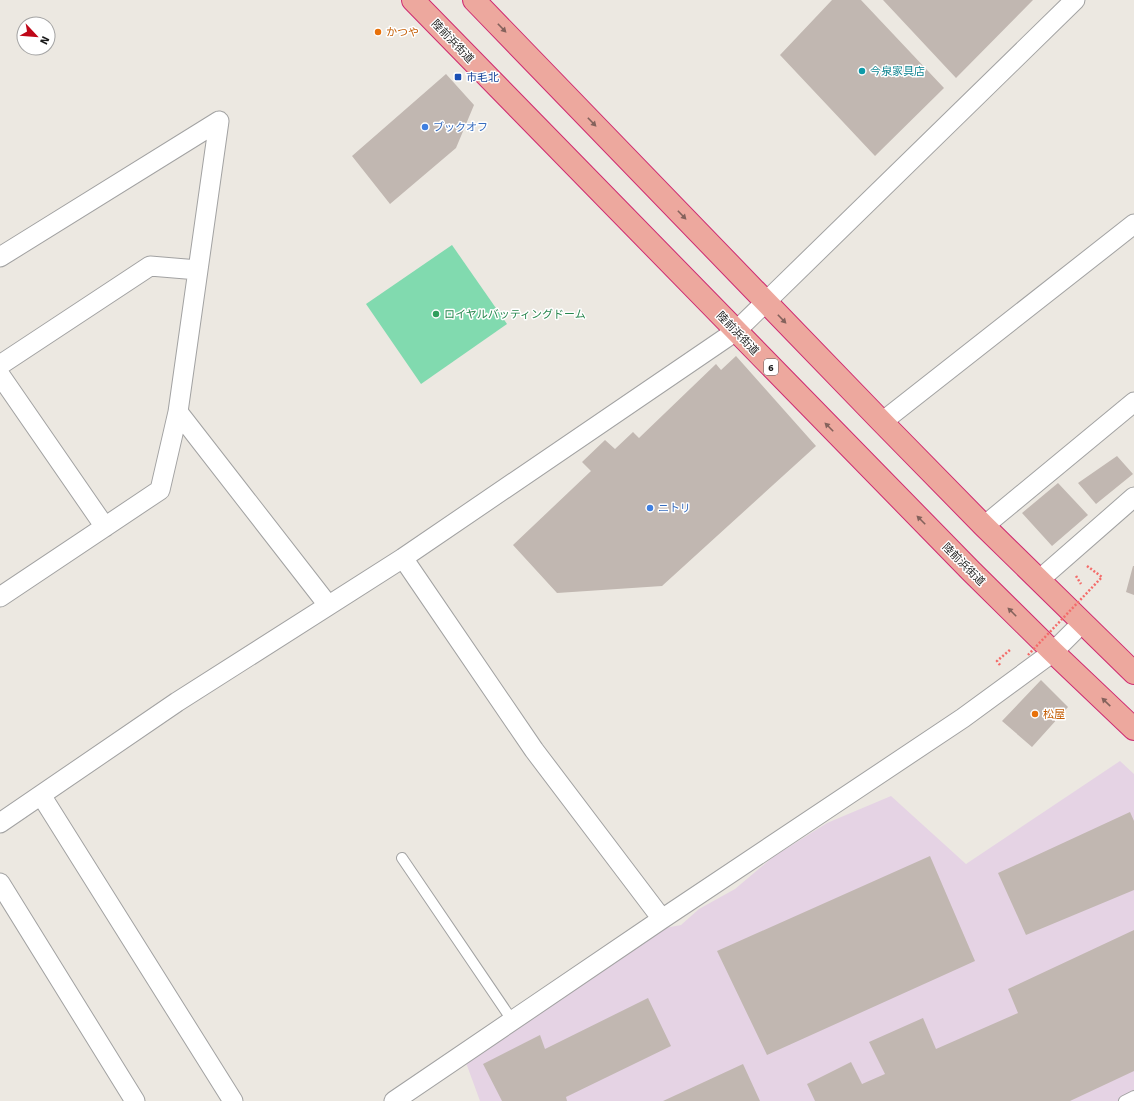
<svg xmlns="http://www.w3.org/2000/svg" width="1134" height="1101" font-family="Signika,'Noto Sans JP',sans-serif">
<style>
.industrial{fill:#e5d3e4}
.pitch{fill:#81daaf}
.building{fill:#c1b7b1}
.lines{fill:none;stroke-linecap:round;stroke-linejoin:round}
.service-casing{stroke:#a2a2a2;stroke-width:12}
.minor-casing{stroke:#a2a2a2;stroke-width:21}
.trunk-casing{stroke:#cf2a71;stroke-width:24}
.path{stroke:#f46c6a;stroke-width:2.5;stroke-dasharray:2 2;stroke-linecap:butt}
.service{stroke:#fff;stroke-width:10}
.minor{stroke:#fff;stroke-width:19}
.trunk{stroke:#eda89e;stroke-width:22}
.path-bridge{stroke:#f46c6a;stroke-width:2.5;stroke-dasharray:2 2;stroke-linecap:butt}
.oneway{fill:#84625c}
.food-dot{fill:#e8710a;stroke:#fff;stroke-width:1.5}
.culture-dot{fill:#0f9aa8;stroke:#fff;stroke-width:1.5}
.transit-dot{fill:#1a4fb4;stroke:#fff;stroke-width:1.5}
.shop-dot{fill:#3f7fe0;stroke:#fff;stroke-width:1.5}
.leisure-dot{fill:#2e9e5b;stroke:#fff;stroke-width:1.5}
.labels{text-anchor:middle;stroke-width:3;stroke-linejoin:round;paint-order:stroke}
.shield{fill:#fff;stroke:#5f5f5f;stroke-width:1}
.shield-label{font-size:10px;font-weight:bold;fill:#1b1b1b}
.food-label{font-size:11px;fill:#c56008;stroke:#fff;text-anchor:start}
.street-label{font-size:11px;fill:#1b1b1b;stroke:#fff}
.culture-label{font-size:11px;fill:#0d838f;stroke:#fff;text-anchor:start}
.transit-label{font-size:11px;fill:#164399;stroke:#fff;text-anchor:start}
.shop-label{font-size:11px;fill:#366cbe;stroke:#fff;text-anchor:start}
.leisure-label{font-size:11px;fill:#27864d;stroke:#fff;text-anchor:start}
</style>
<rect width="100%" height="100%" fill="#ece8e1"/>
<!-- industrial -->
<path class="industrial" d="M 1120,761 L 1134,774 L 1134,1101 L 480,1101 L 465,1060 L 665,928 L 681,925 L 699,909 L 735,889 L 773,857 L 827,823 L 891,796 L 966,864 Z"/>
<!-- pitch -->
<path class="pitch" d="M 452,245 L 507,324 L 421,384 L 366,304 Z"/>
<!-- building -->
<path class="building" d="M 832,0 L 861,0 L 944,88 L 875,156 L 780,55 Z
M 883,0 L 1033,0 L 956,78 Z
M 446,74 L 474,105 L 456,148 L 390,204 L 352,156 Z
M 736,356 L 816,446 L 662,586 L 557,593 L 513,545 L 591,471 L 582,462 L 605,440 L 615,449 L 633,432 L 639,438 L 716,364 L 721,370 Z
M 1117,456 L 1133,474 L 1096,504 L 1078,483 Z
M 1058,483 L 1088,515 L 1052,546 L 1022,513 Z
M 1133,566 L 1134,566 L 1134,595 L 1126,592 Z
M 1041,680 L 1068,707 L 1032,747 L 1002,721 Z
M 1130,812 L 1134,821 L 1134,890 L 1026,935 L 998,873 Z
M 930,856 L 975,961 L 767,1055 L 717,951 Z
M 1134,930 L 1134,1071 L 1070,1101 L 815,1101 L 807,1084 L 851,1062 L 862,1084 L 885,1074 L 869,1042 L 923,1018 L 936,1049 L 1018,1013 L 1008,989 Z
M 648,998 L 671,1046 L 566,1097 L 567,1101 L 502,1101 L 483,1064 L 540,1035 L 545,1049 Z
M 743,1064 L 760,1101 L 663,1101 Z"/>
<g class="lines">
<!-- service casing -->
<g class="service-casing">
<path id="service" d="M 402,858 L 512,1020
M 1124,1101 L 1134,1096"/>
</g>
<!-- minor casing -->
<g class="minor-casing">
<path id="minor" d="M 0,257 L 219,121
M 0,365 L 150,266 L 198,270
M 0,375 L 105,527
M 178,412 L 328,605
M 882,422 L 1134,224
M 984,526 L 1134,402
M 403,558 L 534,750 L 662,919
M 1039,580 L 1134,497
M 0,597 L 160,490 L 178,412 L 219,121
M 41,795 L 233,1101
M 0,823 L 177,702 L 403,558 L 736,331 L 1075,0
M 0,883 L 135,1101
M 394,1101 L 662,919 L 963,718 L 1053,652 L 1082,623"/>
</g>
<!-- trunk casing -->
<g class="trunk-casing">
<path id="trunk" d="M 413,0 L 971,571 L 1053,652 L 1134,729
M 474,0 L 882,422 L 984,526 L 1134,673"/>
</g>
<!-- path -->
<path class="path" d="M 1087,566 L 1102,577
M 1076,576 L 1081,584
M 1000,665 L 997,661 L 1011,649"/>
<!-- service -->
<use href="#service" class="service"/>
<!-- minor -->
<use href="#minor" class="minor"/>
<!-- trunk -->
<use href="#trunk" class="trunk"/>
<!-- path-bridge -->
<path class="path-bridge" d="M 1028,655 L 1102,577"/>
</g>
<!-- one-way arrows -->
<defs><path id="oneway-solid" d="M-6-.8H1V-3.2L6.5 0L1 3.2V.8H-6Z"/></defs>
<g class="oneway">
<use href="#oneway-solid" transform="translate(502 28) rotate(46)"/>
<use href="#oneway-solid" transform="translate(592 122) rotate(46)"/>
<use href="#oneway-solid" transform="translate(682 215) rotate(46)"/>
<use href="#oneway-solid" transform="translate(782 319) rotate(46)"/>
<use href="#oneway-solid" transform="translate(829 427) rotate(-135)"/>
<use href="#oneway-solid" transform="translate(921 520) rotate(-135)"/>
<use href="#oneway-solid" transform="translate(1012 612) rotate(-135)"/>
<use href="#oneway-solid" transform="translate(1106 702) rotate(-136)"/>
</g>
<!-- markers -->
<g class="food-dot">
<circle cx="378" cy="32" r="4"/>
<circle cx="1035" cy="714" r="4"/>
</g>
<circle class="culture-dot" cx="862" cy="71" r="4"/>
<rect class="transit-dot" x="454" y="73" width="8" height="8" rx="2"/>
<g class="shop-dot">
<circle cx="425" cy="127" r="4"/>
<circle cx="650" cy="508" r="4"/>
</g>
<circle class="leisure-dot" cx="436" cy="314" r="4"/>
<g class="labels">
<!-- shield labels -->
<rect class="shield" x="764" y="359" width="14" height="16" rx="3"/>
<g class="shield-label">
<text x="771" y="371">6</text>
</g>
<!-- food labels -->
<g class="food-label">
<text x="386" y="36">かつや</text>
<text x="1043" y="718">松屋</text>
</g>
<!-- street labels -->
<g class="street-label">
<text transform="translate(453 41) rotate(46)" y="4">陸前浜街道</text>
<text transform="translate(738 333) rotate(46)" y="4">陸前浜街道</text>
<text transform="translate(964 564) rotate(45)" y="4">陸前浜街道</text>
</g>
<!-- culture labels -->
<g class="culture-label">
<text x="870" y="75">今泉家具店</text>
</g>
<!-- transit labels -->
<g class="transit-label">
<text x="466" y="81">市毛北</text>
</g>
<!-- shop labels -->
<g class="shop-label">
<text x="433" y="131">ブックオフ</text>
<text x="658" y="512">ニトリ</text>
</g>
<!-- leisure labels -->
<g class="leisure-label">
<text x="444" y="318">ロイヤルバッティングドーム</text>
</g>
</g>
<!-- north arrow -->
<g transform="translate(36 36) rotate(116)"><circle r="19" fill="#ffffff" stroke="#a4a4a4"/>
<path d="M0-3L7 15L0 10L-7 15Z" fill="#bf0718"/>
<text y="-6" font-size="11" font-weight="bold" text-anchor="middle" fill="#1b1b1b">N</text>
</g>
</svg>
